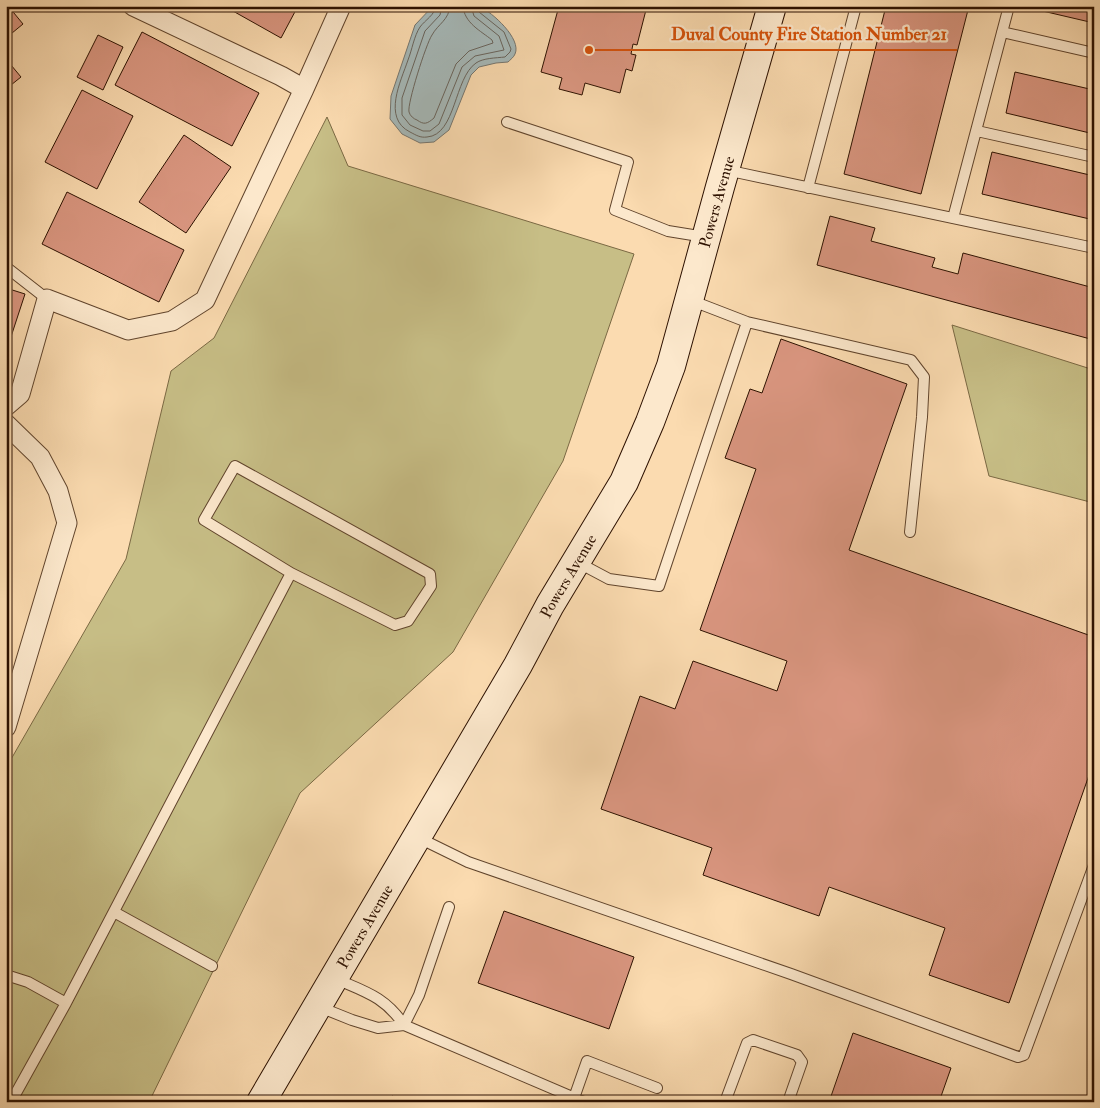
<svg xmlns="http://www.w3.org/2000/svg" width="1100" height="1108" font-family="'IM FELL Double Pica',serif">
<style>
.green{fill:#c7be86;stroke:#7a6843}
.water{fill:#a5b8b8;stroke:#75756e}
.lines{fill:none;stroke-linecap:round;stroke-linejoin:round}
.shore{stroke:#69645c;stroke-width:1}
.building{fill:#da9680;stroke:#2d1100}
.lane-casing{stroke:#60442c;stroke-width:12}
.street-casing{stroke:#60442c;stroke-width:21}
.secondary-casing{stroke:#2d1100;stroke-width:30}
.lane{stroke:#fce8cc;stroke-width:10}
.street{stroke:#fce8cc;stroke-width:19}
.secondary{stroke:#fce8cc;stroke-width:28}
.labels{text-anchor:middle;stroke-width:4.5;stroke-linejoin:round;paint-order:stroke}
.street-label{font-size:16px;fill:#2d1100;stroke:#fce8cc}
.leader{fill:none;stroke:#d5520b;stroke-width:2}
.callout-dot{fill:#d5520b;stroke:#fce8cc;stroke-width:2}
.callout-label{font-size:18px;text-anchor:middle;font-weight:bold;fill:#d5520b;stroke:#fce8cc;stroke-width:4.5;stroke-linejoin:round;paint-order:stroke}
</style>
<rect width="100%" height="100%" fill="#fbdbb0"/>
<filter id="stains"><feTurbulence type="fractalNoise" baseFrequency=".004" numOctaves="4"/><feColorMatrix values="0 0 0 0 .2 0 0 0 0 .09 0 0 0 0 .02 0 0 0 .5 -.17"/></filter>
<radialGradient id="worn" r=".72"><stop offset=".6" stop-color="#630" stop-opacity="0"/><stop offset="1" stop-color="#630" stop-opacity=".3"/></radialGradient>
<!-- green -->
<path class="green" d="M 327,117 L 348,166 L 634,254 L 563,461 L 453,652 L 300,793 L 149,1102 L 6,1102 L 6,768 L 126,559 L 171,371 L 214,338 Z
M 952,325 L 1094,370 L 1094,503 L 989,476 Z"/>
<!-- water -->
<path class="water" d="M 433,6 C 447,6 466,3 480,7 C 492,12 522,39 515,54 C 514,57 510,60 508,62 L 496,63 L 479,67 L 471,75 L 449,130 L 434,142 L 420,143 L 402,134 L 390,119 L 391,96 L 415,25 Z"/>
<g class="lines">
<!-- shore -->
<path class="shore" d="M 436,6 C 435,15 425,20 420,27 C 414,36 412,50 408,60 C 401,81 382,118 410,132 C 416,135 420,138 427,137 C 456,135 454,78 476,63 C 483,58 496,58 505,57 L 510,52 L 511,49 L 504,32 L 479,12 L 477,6
M 442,6 L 440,15 L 425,31 L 402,98 L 402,115 L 410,125 L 423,131 L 430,131 L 439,124 L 462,67 L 475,56 L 504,50 L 499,36 L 474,16 L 471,6
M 450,6 C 449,20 438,24 432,35 C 426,44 407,104 409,112 C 410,116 414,119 417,120 C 424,125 427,124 434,118 L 456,64 L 469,51 L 493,43 L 492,40 C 481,31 464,23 463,6"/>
</g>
<!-- building -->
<path class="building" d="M 6,6 L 11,6 L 9,7 L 23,24 L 6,38 Z
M 224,6 L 298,6 L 281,38 Z
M 559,6 L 647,6 L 637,45 L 633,44 L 631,54 L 636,55 L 632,71 L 626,69 L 620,93 L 585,83 L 582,95 L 559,89 L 562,78 L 541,72 Z
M 886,6 L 969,6 L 921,194 L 844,174 Z
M 1035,6 L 1094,6 L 1094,23 L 1034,9 Z
M 142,32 L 259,93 L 232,146 L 115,85 Z
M 98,35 L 123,47 L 103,90 L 77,77 Z
M 6,59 L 21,77 L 6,89 Z
M 1015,72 L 1094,90 L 1094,134 L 1006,113 Z
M 82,90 L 133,116 L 97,189 L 45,162 Z
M 184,135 L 231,167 L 186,233 L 139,202 Z
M 992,152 L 1094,176 L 1094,220 L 982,194 Z
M 67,192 L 184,250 L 159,302 L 42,244 Z
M 830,216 L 875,228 L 871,241 L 935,258 L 932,267 L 958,274 L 963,253 L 1094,288 L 1094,340 L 817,265 Z
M 6,288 L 25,294 L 6,352 Z
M 781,339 L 907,384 L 849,550 L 1094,637 L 1094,761 L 1009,1003 L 929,975 L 945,928 L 829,887 L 819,916 L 703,875 L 712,848 L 601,809 L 640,696 L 675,709 L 693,661 L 777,691 L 787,661 L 700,630 L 756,469 L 725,458 L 750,389 L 762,393 Z
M 504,911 L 634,957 L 609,1029 L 478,983 Z
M 853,1033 L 951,1068 L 939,1102 L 829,1102 Z
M 392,1096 L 408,1102 L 390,1102 Z"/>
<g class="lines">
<!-- lane casing -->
<g class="lane-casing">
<path id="lane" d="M 1002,32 L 1094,53
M 507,122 L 628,162 L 615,210 L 668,231 L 705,237
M 977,131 L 1094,157
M 726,170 L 1094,248
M 808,188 L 856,6
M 953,218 L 1009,6
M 6,267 L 47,299
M 690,300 L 747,322 L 911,360 L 924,377 L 922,417 L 910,532
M 235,466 L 430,574 L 431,586 L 408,621 L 395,625 L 291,573 L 204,520 Z
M 577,562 L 609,579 L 659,586 L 747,322
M 417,837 L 468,862 L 791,974 L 1018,1057 L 1024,1055 L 1094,865
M 449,907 L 419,995 L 404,1025 L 584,1102
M 114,912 L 212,966
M 6,975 L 28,982 L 66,1003
M 317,1006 L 352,1020 L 378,1028 L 404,1025 C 385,997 366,992 336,979
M 574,1098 L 587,1061 L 657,1088
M 11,1102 L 66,1003 L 291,573
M 725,1102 L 747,1043 L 753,1040 L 797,1055 L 802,1062 L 788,1102"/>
</g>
<!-- street casing -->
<g class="street-casing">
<path id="street" d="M 304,89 L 341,6
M 6,406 L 20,394 L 47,299 L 128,330 L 172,321 L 205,300 L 304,89 L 281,76 L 133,6
M 6,424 L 40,457 L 58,491 L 67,523 L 6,727"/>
</g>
<!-- secondary casing -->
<g class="secondary-casing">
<g id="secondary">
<path id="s1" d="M 261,1102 L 518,665 L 550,605 L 624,482 L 650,422 L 671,366 L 720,187 L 772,6"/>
</g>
</g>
<!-- lane -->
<use href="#lane" class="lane"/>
<!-- street -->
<use href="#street" class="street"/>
<!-- secondary -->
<use href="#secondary" class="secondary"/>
</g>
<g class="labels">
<!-- street labels -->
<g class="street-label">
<text dy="6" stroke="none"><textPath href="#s1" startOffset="1014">Powers Avenue</textPath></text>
<text dy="6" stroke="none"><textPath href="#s1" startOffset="609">Powers Avenue</textPath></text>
<text dy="6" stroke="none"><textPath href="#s1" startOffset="204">Powers Avenue</textPath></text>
</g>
</g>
<!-- callouts -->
<path class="leader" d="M589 50L661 50H957"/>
<circle class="callout-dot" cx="589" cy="50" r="5"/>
<g class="callout-label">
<text x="809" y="40">Duval County Fire Station Number 21</text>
</g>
<!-- margin -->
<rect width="1100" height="1108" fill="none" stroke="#fbdbb0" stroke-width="25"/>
<rect x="8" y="8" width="1085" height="1093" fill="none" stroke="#2d1100" stroke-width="2.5"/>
<rect x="12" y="12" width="1075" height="1083" fill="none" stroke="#2d1100"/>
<rect width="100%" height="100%" filter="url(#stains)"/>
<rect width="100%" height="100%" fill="url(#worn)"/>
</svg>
